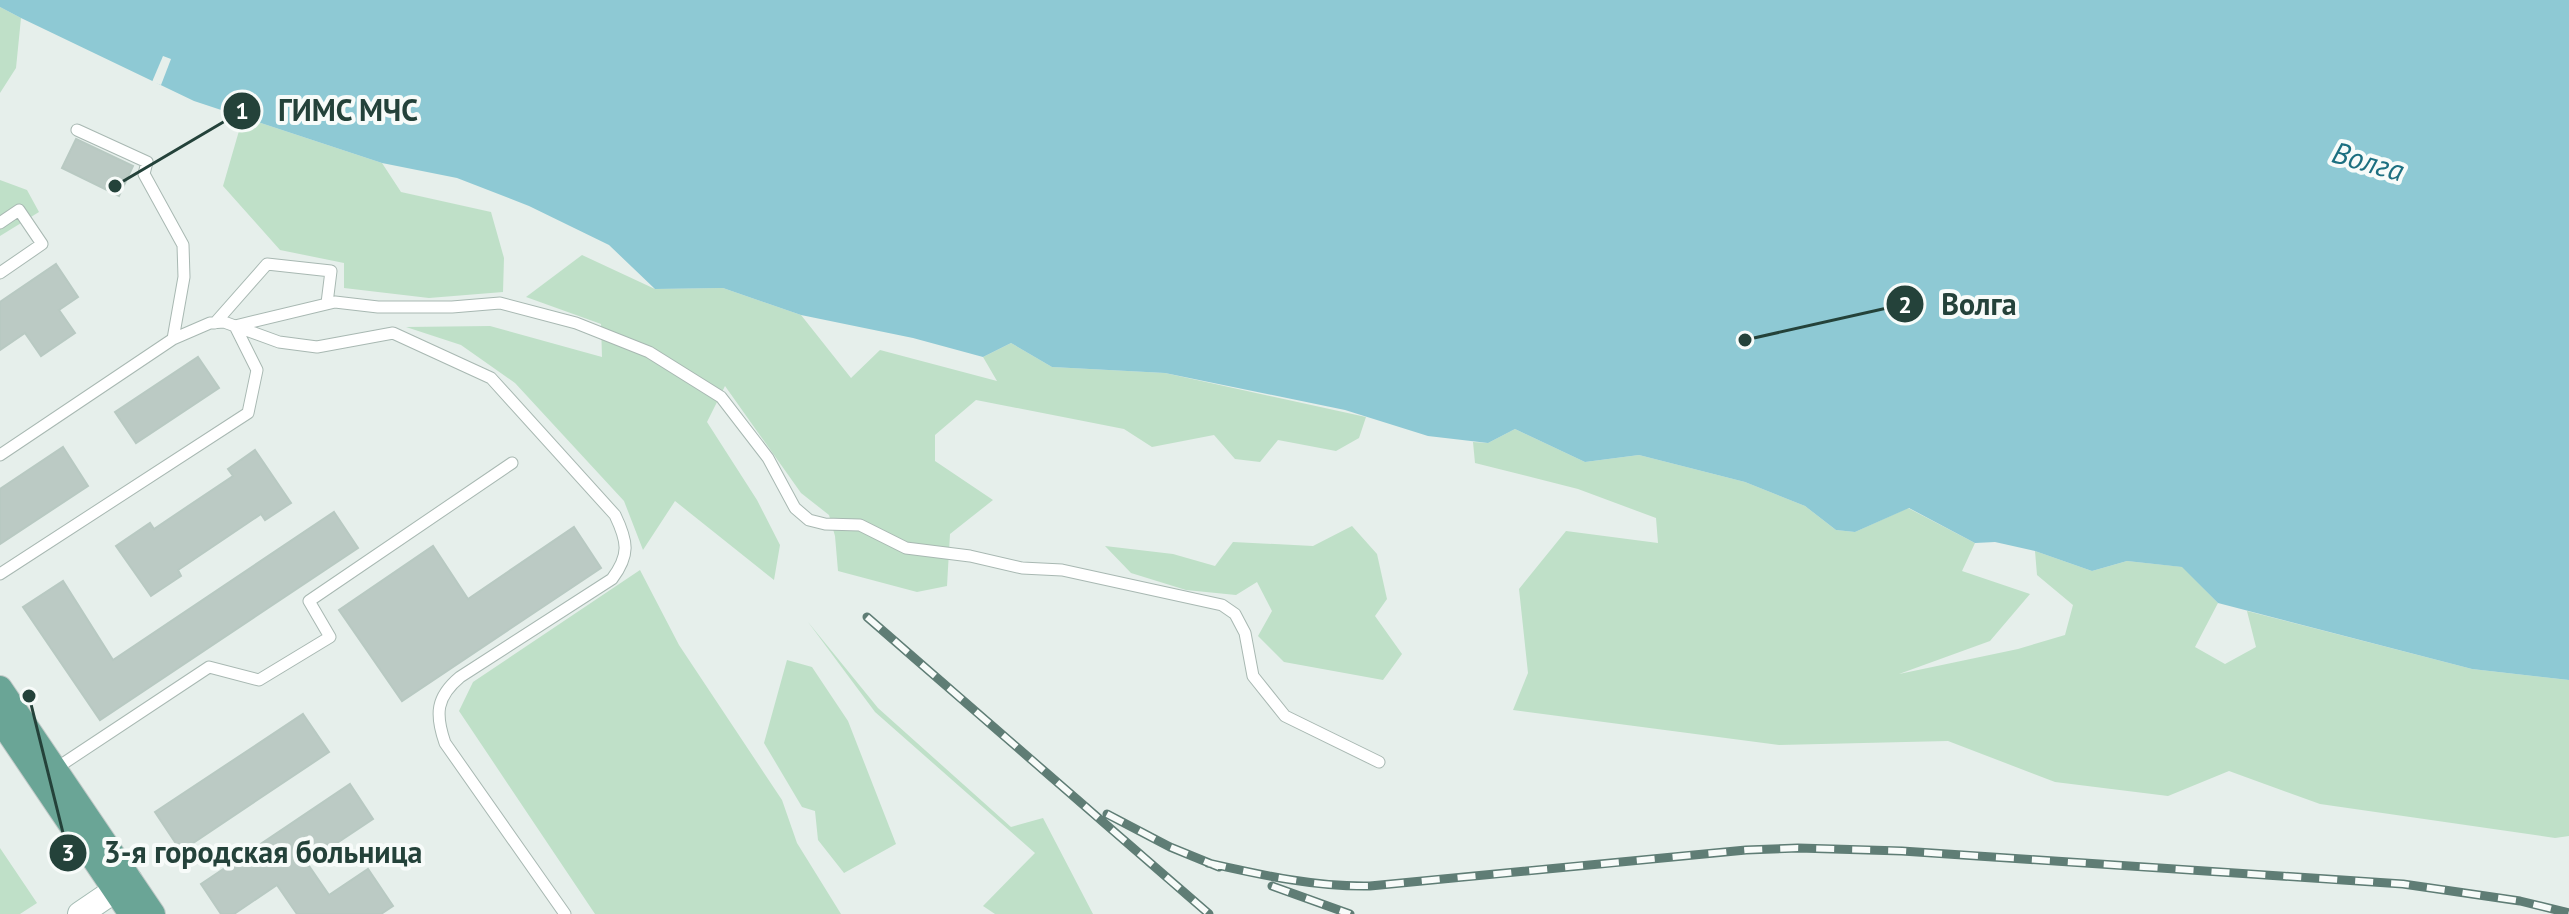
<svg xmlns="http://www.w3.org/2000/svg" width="2569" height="914" font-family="'PT Sans',sans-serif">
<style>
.green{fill:#bfe0c8}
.water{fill:#8ec9d4}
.pier{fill:#e6efeb}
.building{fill:#bbcac4;stroke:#b8c9c2;stroke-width:2}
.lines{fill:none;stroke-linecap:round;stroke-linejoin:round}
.lane-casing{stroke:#a8b8b2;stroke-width:13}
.secondary-casing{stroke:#a4bbb3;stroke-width:26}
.primary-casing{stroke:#c2cac8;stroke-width:26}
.lane{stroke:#fff;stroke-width:11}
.secondary{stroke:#fff;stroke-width:24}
.primary{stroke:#6aa596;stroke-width:24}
.rail-casing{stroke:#5f7d75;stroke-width:9}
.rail{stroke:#f7fbf9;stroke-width:6;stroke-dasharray:18;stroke-linecap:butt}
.labels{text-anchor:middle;stroke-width:8;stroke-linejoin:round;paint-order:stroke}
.water-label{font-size:30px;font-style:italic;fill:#1c6f80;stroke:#f7fbf9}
.leader{fill:none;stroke:#24423a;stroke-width:3}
.callout-dot{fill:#24423a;stroke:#f7fbf9;stroke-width:3}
.mark-label{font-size:24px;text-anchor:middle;font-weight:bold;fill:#fff}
.callout-label{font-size:30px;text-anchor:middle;font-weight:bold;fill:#24423a;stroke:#f7fbf9;stroke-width:8;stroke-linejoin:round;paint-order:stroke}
</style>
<rect width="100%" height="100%" fill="#e6efeb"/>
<!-- green -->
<path class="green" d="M 0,7 L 21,18 L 16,68 L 0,93 Z
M 243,117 L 382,163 L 401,192 L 491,212 L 504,258 L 503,292 L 429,298 L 344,288 L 344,263 L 280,250 L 223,186 Z
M 0,180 L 27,190 L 39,212 L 0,236 Z
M 582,255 L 655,289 L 723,288 L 801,315 L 851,378 L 880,350 L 997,381 L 983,357 L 1011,343 L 1052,367 L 1165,373 L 1366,417 L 1359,438 L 1336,451 L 1278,440 L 1260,462 L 1235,459 L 1214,435 L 1152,447 L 1124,429 L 976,400 L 935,435 L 935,461 L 993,500 L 950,534 L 947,586 L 917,592 L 838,571 L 835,536 L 829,515 L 801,493 L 725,386 L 707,422 L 757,500 L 780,545 L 774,580 L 675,501 L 643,550 L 624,501 L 515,383 L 461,345 L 406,327 L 490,326 L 602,357 L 601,324 L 526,297 Z
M 1515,429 L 1585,462 L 1639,455 L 1745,482 L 1805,506 L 1836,530 L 1855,532 L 1908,508 L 1975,543 L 1962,571 L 2030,594 L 1990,641 L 1899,674 L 2018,649 L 2065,635 L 2073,605 L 2037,575 L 2035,551 L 2092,571 L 2127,561 L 2183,567 L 2218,603 L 2195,647 L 2225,664 L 2256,647 L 2247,611 L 2472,669 L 2569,680 L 2569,836 L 2555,838 L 2320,804 L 2229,771 L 2168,796 L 2055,782 L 1948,741 L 1779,745 L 1513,710 L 1528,673 L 1519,589 L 1566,531 L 1658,543 L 1656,518 L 1578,489 L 1475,463 L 1473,442 L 1488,443 Z
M 1352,526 L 1377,554 L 1387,599 L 1375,616 L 1402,654 L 1383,680 L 1284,662 L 1258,636 L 1272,611 L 1257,582 L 1236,595 L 1186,590 L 1131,573 L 1105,546 L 1173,554 L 1215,566 L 1233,542 L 1313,546 Z
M 640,570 L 679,645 L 782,800 L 797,843 L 841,914 L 595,914 L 459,711 L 473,682 Z
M 808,622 L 878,708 L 1011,827 L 1043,818 L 1093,914 L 995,914 L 983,906 L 1035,853 L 875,712 Z
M 787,660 L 812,667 L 848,721 L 896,844 L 844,873 L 818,840 L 815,811 L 802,807 L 764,743 Z
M 0,848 L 37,903 L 20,914 L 0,914 Z"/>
<!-- water -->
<path class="water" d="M 0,0 L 2569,0 L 2569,680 L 2472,669 L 2218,603 L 2182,567 L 2127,561 L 2092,571 L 2035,551 L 1995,542 L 1975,543 L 1909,508 L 1855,532 L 1836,530 L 1805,506 L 1745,482 L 1639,455 L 1585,462 L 1515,429 L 1488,443 L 1428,436 L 1345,410 L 1165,373 L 1052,367 L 1011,343 L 983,357 L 913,338 L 801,315 L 723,288 L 655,289 L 609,245 L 529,206 L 457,178 L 382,163 L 194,101 L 21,18 L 0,7 Z"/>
<!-- pier -->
<path class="pier" d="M 163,56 L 171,59 L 161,85 L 152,82 Z"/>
<!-- building -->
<path class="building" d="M 76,139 L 133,166 L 119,196 L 62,168 Z
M 56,264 L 78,297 L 59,310 L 75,333 L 41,356 L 25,333 L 0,350 L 0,302 Z
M 198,357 L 219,388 L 136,443 L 115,412 Z
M 63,447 L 88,486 L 0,544 L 0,489 Z
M 255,450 L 291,503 L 265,520 L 261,514 L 178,570 L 181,576 L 151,596 L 116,546 L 150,523 L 154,529 L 233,476 L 228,469 Z
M 334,512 L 358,548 L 100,720 L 23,607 L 63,581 L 113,660 Z
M 574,527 L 601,568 L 402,701 L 339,610 L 433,546 L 468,599 Z
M 303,714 L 329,752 L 181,851 L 155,812 Z
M 350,784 L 373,819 L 307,863 L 329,895 L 368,869 L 393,906 L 381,914 L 297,914 L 277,885 L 234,914 L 221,914 L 201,884 Z"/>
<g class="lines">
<!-- lane casing -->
<g class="lane-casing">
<path id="lane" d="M 77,130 L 147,162 L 144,174 L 183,245 L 184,277 L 173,339
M 0,223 L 19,210 L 42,244 L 0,273
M 215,323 L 267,264 L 331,271 L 327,303
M 235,326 L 335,302 L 378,307 L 452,307 L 500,303 L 576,323 L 649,352 L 721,397 L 768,458 L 795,508 L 809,520 L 825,524 L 860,525 L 906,548 L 970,556 L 1022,568 L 1062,570 L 1222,605 L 1235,614 L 1245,633 L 1253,676 L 1285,716 L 1379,762
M 0,455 L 173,339 L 210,323 L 224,322 L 279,342 L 317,347 L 393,333 L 491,378 L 615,515 C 628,542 630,555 612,579 L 460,677 C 436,697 435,714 445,743 L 565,914
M 0,574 L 248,413 L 257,370 L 235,326
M 55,769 L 209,667 L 259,680 L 330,637 L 309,601 L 512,463"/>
</g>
<!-- secondary casing -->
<g class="secondary-casing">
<path id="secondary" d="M 80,914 L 130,880"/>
</g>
<!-- primary casing -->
<g class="primary-casing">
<path id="primary" d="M 0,688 L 153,914
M 0,720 L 131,914"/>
</g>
<!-- lane -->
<use href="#lane" class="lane"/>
<!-- secondary -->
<use href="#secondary" class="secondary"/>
<!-- primary -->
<use href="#primary" class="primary"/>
<!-- rail casing -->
<g class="rail-casing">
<path id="rail" d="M 867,617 L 1209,914
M 1107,814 L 1170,847 L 1219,867
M 1208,863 C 1262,875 1314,887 1370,886 L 1746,850 L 1798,848 L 1902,851 L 2403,884 L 2520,901 L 2569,913
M 1272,886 L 1350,914"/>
</g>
<!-- rail -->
<use href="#rail" class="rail"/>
</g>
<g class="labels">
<!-- water labels -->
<g class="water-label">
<text transform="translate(2368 162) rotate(16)" y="10">Волга</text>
</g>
</g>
<!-- callouts -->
<path class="leader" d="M115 186L242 111M1745 340L1905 304M29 696L68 853"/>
<g class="callout-dot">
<circle cx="115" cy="186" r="8"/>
<circle cx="1745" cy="340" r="8"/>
<circle cx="29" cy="696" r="8"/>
<circle cx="242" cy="111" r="20"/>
<circle cx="1905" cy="304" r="20"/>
<circle cx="68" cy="853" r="20"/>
</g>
<g class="mark-label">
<text x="242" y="119">1</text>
<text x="1905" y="313">2</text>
<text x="68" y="861">3</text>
</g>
<g class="callout-label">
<text x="348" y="121">ГИМС МЧС</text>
<text x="1979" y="315">Волга</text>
<text x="263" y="863">3-я городская больница</text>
</g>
</svg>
